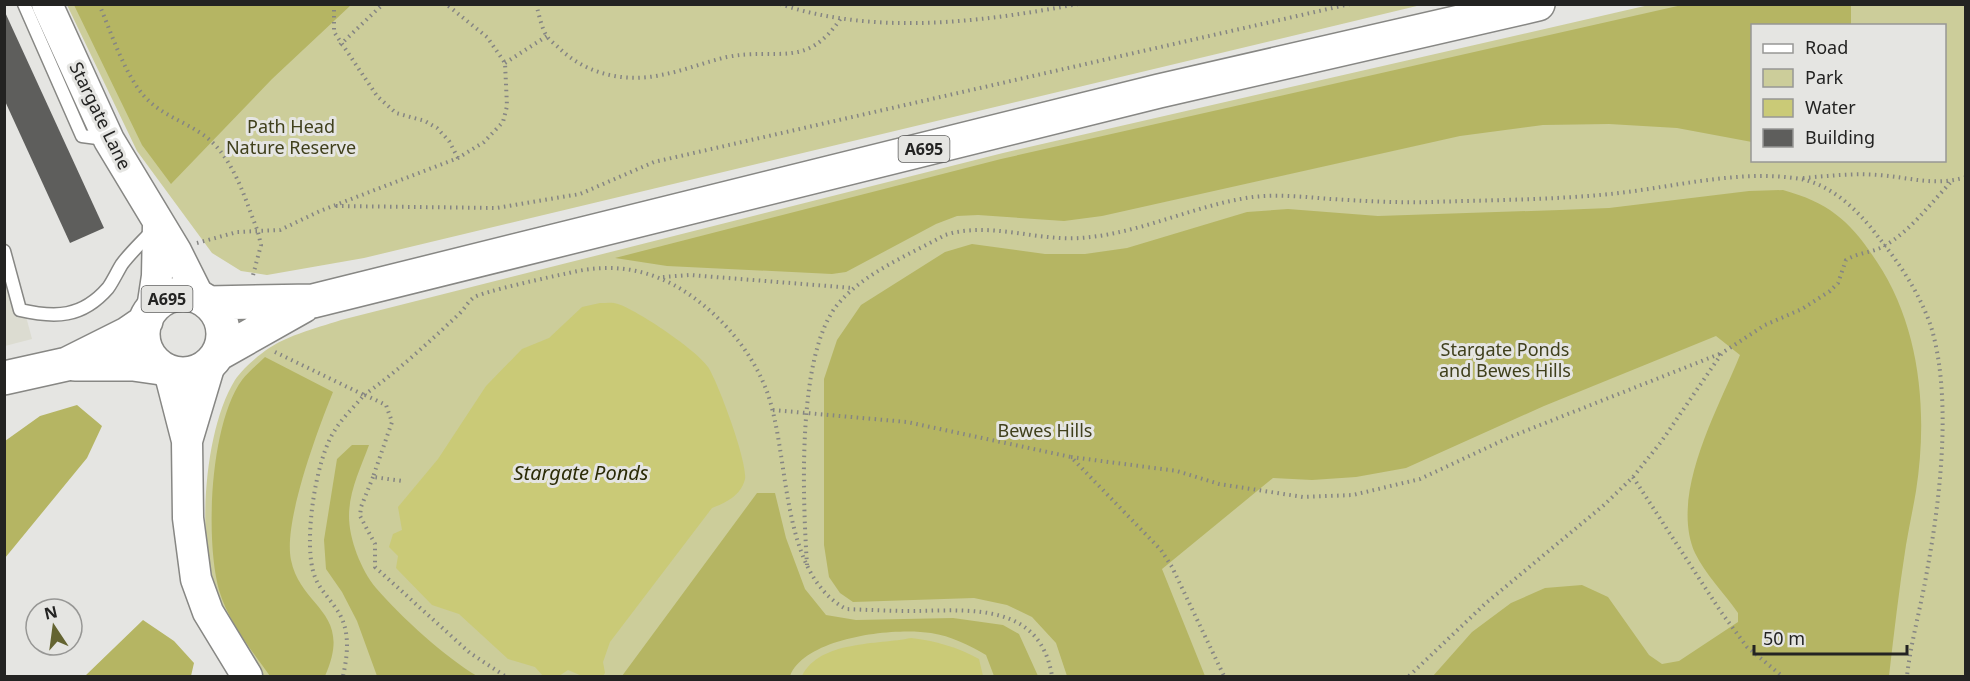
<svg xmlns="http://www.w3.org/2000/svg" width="1970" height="681" font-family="'Noto Sans',sans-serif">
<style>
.built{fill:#dcdcd1}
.green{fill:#cccd9a;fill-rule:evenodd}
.forest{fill:#b5b563}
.water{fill:#caca77}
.building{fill:#5e5e5c}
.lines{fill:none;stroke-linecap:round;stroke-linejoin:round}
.service-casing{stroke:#878784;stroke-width:15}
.tertiary-casing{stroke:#878784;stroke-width:33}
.primary-casing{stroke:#878784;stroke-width:36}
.path{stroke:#858583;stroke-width:4;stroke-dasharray:1.5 4.5;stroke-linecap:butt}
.service{stroke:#fff;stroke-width:12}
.tertiary{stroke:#fff;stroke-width:30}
.primary{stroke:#fff;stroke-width:33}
.labels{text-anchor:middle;stroke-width:6;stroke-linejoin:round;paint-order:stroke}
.shield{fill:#e5e5e2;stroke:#5d5d5c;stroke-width:1.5}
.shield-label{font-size:16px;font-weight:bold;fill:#232322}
.street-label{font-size:18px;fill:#232322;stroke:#e5e5e2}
.park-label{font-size:18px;fill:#40401c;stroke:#e5e5e2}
.water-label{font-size:20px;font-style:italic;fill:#2b2b06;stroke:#e5e5e2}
</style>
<rect width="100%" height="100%" fill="#e5e5e2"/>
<!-- built -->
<path class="built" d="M 4,233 L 32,339 L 5,346 L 4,346 Z"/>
<!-- green -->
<path class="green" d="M 67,5 L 1421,5 L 364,258 L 267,275 L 241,271 L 212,253 L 137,151 Z
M 1649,5 L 1965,5 L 1965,676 L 264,676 C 245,651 225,624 215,594 C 197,538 204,430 235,380 C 241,371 253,360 261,354 C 283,336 314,329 341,320 L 1003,153 ZM 1752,26 L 1944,26 L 1944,160 L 1752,160 Z"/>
<!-- forest -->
<path class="forest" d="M 1851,4 L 1851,25 L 1752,26 L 1752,142 L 1677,128 L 1609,124 L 1543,125 L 1460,136 L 1102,216 L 1064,221 L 978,215 L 957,216 L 936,224 L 846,272 L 832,274 L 667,266 L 615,258 L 1001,159 L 1682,5 Z
M 74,5 L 351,5 L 272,79 L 171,184 L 142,145 Z
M 1783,190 C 1830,203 1851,222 1877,262 C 1921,328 1928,415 1916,491 C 1913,509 1909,527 1906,545 C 1899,589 1894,633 1889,676 L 1433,676 L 1472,632 L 1511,603 L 1545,588 L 1582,585 L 1608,597 L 1649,655 L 1662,664 L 1679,661 L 1738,622 L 1738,613 C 1725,594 1705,574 1695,553 C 1669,494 1718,410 1740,355 L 1716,336 L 1544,406 L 1406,468 L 1356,477 L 1312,480 L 1273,478 L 1162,569 L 1205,676 L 1067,676 L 1056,643 L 1032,617 L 1007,605 L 974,598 L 853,602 L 840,593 L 829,577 L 824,545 L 824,379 L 837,340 L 861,305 L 945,252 L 972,244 L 1045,254 L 1085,254 L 1127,248 L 1247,212 L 1288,209 L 1378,216 L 1560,210 L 1609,208 L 1749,191 Z
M 265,357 L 333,392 C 318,429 283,522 291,560 C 301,609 354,611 325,676 L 270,676 C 252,651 228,621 219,590 C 205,539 210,424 242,380 C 248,372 257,365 265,357 Z
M 77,405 L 102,426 L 87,458 L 5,558 L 5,441 L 40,416 Z
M 352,445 L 369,445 C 361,467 349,491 349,516 C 349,539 361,570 376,588 C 401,617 445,657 477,676 L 377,676 L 357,621 L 342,592 L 326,569 L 324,540 L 337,459 Z
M 757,493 L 775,493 L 786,538 L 805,589 L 826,615 L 856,620 L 953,618 L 1003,625 L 1019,634 L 1038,676 L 994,676 L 986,655 C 969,645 951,636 931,633 C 895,627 805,637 790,676 L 622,676 Z
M 143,620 L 174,641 L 194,663 L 191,676 L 85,676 Z"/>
<!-- water -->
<path class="water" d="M 600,303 C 606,303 613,302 618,304 C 637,310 698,351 708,367 C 718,382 748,463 745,479 C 741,496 725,503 712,508 L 610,642 L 603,662 L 605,673 L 603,676 L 582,676 L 568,670 L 559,676 L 543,676 L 535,667 L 508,659 L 459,614 L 432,605 L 396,568 L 398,556 L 389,547 L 393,534 L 402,530 L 398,507 L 438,459 L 486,386 L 522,349 L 549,338 L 582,307 Z
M 911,638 C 936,641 957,647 979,659 L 983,676 L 802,676 C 820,640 878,645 911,638 Z"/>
<!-- building -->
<path class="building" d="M 4,10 L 104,228 L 70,243 L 4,99 Z"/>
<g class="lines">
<!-- service casing -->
<g class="service-casing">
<path id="service" d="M 24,4 L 82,136 L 105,139
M 4,251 L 20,310 C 55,318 82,318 108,288 C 113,281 117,272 122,264 C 131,252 143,241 153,230"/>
</g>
<!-- tertiary casing -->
<g class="tertiary-casing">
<path id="tertiary" d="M 47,4 L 109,140 L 176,251 L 200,299
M 152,309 L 157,276 L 158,225
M 169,371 L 187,441 L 188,518 L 196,579 L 208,612 L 247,676
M 187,441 L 210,364"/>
</g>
<!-- primary casing -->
<g class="primary-casing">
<path id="primary" d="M143 334a40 40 0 1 1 80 0a40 40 0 1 1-80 0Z
M 208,303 L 313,301 L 1159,91 L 1538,4
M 218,354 L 303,306
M 75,364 L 133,364 L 161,368
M 4,378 L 67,364 L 127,334 L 146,321"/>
</g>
<!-- path -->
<path class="path" d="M 99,4 C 111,32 124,73 144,96 C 161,115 184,121 205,136 C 234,158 245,199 258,232 L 261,245 L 252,279
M 334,4 L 334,32 L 377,96 L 396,113 L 425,121 L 437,128 L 449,141 L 458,158
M 536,4 C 539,14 541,26 546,35 C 549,40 555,44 559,48 C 586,74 624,83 661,75 C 683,71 705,62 727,57 C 778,47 806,70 841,18
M 780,4 C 875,36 982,22 1078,4
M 340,45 L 383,4
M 505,63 L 547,36
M 1803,178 C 1828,176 1853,173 1878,175 C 1909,177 1934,187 1966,177
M 336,206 L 496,208 L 580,194 L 654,162 L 1350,4
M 197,243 L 237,232 L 280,230 L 320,211 L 458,158 L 484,142 L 503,122 L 507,106 L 505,63 L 487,37 L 446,4
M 663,277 L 690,275 L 853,288
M 275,352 L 364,395 C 355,406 343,417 335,430 C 316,457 302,545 315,577 C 319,588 328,597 335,607 C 351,628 348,653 343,676
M 364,395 C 398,371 428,343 458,315 C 464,310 467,303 473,298 C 480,292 554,276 569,273 C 612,262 653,269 690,295 C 723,318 751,351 766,389 C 791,454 778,572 846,609 C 869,610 892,611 915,611 C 972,610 1040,603 1052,676
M 365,395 L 386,405 L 392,422 L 373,477 L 403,481
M 773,410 L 907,422 L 1071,457 L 1161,550 L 1172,567 L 1224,676
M 1071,457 L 1177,471 L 1219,484 L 1303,497 L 1353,495 L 1420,479 L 1510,437 L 1722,353
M 373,477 L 361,507 L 360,516 L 375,544 L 375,567 L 470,653 L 505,676
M 1633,477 L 1721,612 L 1747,647 L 1782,676
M 807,565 C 803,501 796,354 838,304 C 865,272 909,255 945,235 C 989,221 1035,241 1080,238 C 1140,234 1194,205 1253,197 C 1279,194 1305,197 1331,199 C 1365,201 1398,203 1431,202 C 1490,200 1551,200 1610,194 C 1670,188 1734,170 1794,178 C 1830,182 1858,210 1879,238 C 1900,264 1922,297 1932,330 C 1952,400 1940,501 1927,571 C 1921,607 1911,641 1907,676
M 1409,676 L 1486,603 L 1604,505 L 1633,477 L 1661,442 L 1722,353 L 1765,325 L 1802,309 L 1830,291 L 1838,283 L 1846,260 C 1859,252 1873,253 1886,245 C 1911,230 1931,203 1951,182"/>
<!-- service -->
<use href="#service" class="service"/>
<!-- tertiary -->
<use href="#tertiary" class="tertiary"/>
<!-- primary -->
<use href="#primary" class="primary"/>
</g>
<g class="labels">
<!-- shield labels -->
<g class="shield">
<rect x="898.5" y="136" width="51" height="26" rx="4.5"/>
<rect x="141.5" y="286" width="51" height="26" rx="4.5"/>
</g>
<g class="shield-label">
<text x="924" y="155">A695</text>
<text x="167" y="305">A695</text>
</g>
<!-- street labels -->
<g class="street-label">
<text transform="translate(100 116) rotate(64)" y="6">Stargate Lane</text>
</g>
<!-- park labels -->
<g class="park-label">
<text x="291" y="133">Path Head<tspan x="291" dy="21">Nature Reserve</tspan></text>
<text x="1505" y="356">Stargate Ponds<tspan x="1505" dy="21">and Bewes Hills</tspan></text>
<text x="1045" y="437">Bewes Hills</text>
</g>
<!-- water labels -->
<g class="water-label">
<text x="581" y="480">Stargate Ponds</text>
</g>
</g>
<!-- border -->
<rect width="1970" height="681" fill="none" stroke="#232322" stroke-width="12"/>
<!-- legend -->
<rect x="1751" y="24" width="195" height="138" fill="#e5e5e2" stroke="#979795" stroke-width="1.5"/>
<rect x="1763" y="44" width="30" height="9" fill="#ffffff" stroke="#979795" stroke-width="1.5"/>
<text x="1805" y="54" font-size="18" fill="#232322">Road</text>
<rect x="1763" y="69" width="30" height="18" fill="#cccd9a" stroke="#979795" stroke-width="1.5"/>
<text x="1805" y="84" font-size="18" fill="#232322">Park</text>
<rect x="1763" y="99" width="30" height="18" fill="#caca77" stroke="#979795" stroke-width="1.5"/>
<text x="1805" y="114" font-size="18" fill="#232322">Water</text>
<rect x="1763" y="129" width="30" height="18" fill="#5e5e5c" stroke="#979795" stroke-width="1.5"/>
<text x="1805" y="144" font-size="18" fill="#232322">Building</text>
<!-- north arrow -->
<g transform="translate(54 627) rotate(347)"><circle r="28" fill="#e5e5e2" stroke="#979795" stroke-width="1.5"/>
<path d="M0-4.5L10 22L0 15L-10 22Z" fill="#646431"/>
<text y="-9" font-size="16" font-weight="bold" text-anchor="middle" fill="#232322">N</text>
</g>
<!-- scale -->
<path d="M1754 645v9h153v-9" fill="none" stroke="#232322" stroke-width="3"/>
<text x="1763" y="645" font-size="18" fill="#232322" stroke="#e5e5e2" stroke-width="4.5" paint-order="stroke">50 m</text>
</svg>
